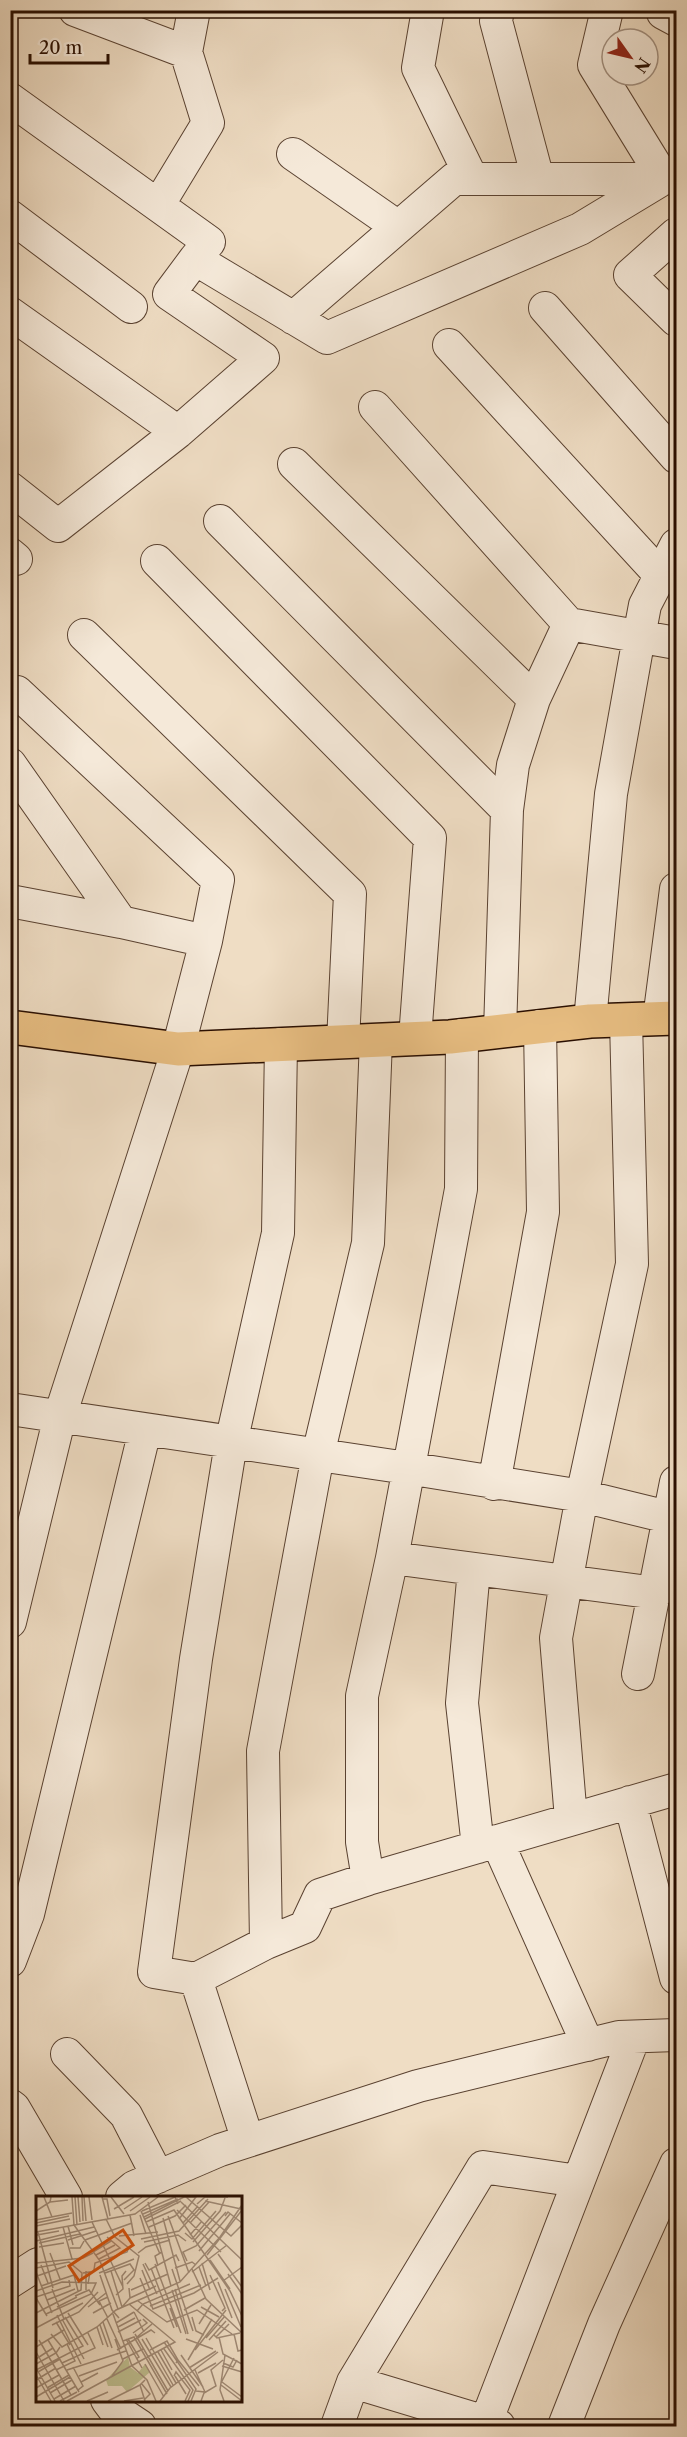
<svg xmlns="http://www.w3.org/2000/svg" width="687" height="2437" font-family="'Libre Caslon Text',serif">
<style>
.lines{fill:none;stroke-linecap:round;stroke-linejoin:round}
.minor-casing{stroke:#5a4231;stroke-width:34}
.major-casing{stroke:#290e00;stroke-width:36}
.minor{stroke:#f5e9d9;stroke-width:32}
.major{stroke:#e8be82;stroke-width:33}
.inset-road{fill:none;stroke:#a08a76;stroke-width:1.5}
.view{fill:#d5520b;fill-opacity:0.15;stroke:#d5520b;stroke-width:3}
.inset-edge{fill:none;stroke:#290e00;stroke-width:3}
</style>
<rect width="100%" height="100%" fill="#efddc4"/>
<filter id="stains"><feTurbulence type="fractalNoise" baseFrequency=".00333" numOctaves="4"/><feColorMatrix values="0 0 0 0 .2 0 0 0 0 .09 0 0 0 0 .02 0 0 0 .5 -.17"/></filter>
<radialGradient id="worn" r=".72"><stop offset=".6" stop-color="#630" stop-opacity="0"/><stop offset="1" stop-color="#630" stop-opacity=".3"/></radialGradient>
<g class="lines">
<!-- minor casing -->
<g class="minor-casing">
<path id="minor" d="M 75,10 L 186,52
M 428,10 L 418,68 L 472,179
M 498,10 L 496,21 L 538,179
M 607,10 L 594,65 L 664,179
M 663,13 L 676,20
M 10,99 L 209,242 L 195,259 L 327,338 L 580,229 L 676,171
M 293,154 L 398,227
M 159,204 L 208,123 L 186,52 L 194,10
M 10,216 L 131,307
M 676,234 L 630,275 L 676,320
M 545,308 L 676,457
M 10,313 L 178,432
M 293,318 L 454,179 L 663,179
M 449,345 L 660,575
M 375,407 L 569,624 L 676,643
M 294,464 L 534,699
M 10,488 L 58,526 L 178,432 L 263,358 L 169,294 L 195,259
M 220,521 L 507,810
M 10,554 L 16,559
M 157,561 L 430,838 L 415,1038
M 84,635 L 350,894 L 343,1042
M 10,764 L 121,922
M 10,901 L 121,922 L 206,941
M 659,1019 L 676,889
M 590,1021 L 611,794 L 639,637 L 645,605 L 676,545
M 500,1031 L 507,810 L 513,765 L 534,699 L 569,624
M 281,1044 L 278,1233 L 231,1443 L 196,1659 L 154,1972 L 196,1979 L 266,1943 L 305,1927 L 320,1895 L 368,1879 L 676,1789
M 10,1409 L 407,1468 L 582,1496 L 676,1519
M 494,1484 L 543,1212 L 540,1026
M 392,1558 L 656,1593
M 474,1569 L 462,1703 L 478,1847
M 10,1622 L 60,1416 L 178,1049 L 206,941 L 218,880 L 17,692
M 638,1674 L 676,1482
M 630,1802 L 676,1978
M 571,1819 L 556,1638 L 582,1496 L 632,1264 L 626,1020
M 497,1841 L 588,2045
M 368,1879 L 362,1842 L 362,1696 L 392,1558 L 461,1189 L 462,1035
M 266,1943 L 263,1751 L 318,1455 L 368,1243 L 376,1040
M 10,1961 L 28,1914 L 145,1430
M 196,1979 L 248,2141
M 67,2054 L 126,2115 L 158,2177
M 10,2105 L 14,2108 L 66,2197
M 122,2197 L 134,2187 L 220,2150 L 418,2086 L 619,2037 L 676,2035
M 10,2282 L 38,2264
M 353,2382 L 499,2426
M 107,2400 L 113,2408 L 140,2426
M 486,2422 L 634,2037
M 337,2426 L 353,2382 L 483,2167 L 578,2181
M 564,2426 L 604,2324 L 676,2164"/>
</g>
<!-- major casing -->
<g class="major-casing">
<path id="major" d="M 10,1027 L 178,1049 L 450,1037 L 590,1021 L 676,1018"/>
</g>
<!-- minor -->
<use href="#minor" class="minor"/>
<!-- major -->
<use href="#major" class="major"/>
</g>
<!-- overview -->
<g transform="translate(36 2196)">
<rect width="206" height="206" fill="#efddc4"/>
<path d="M 92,161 L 94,171 L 102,177 L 109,168 L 114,176 L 91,196 L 86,190 L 72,190 L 70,184 Z" fill="#bfbf90"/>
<path class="inset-road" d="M 8,1 L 16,21M 36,1 L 38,29M 39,1 L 41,29M 42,1 L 44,26M 46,1 L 47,25M 48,1 L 50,25M 53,1 L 56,24M 66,1 L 72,23M 75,1 L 88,18M 150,1 L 195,40 L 206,29M 67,3 L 71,3 L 74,20M 169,5 L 205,13M 14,6 L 32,4M 112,6 L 135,90M 145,6 L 206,64M 161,8 L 169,1 L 192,1M 78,13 L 98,1M 88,13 L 106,1M 141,14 L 185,56M 0,15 L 14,6 L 15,1M 94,15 L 114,1M 105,15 L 124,58M 106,15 L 139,1 L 142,8M 107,18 L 142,3M 94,19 L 98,40M 104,19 L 110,38M 132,20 L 153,77M 189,20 L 192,16 L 206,27M 108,21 L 148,1 L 160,1 L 143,23M 127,22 L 144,85M 70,23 L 79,41 L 103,60 L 98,80 L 91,88M 109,23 L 145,5M 0,24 L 36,17M 56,26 L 87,91M 110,26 L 138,14 L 194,95 L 206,120M 0,27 L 33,20M 147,27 L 162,10M 154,27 L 173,6M 38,29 L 64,65 L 82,113M 0,30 L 34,23M 32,30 L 37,49M 27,31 L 36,63M 113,31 L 139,20 L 150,9M 0,36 L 99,18 L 122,1M 2,36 L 17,92M 149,37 L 156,43 L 180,15M 1,39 L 23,35M 154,39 L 166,25M 83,40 L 122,36M 105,43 L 143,35 L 172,3M 32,44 L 60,35M 49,44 L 96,27M 0,45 L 58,31M 108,46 L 142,39 L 150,45M 157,46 L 184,15 L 189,2M 3,47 L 44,38M 3,51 L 28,47M 34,52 L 44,52 L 48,45M 163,55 L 194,18M 57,56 L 75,45M 14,57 L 24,83M 102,57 L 110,51 L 134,44M 182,58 L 206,91M 60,59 L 79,49M 171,59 L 206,14M 63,63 L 84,52 L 71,41M 174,64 L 194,93M 151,65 L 147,56 L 160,50 L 190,16M 0,67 L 47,62 L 57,57M 109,67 L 113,74 L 140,59 L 143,65M 166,67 L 174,94M 107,68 L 121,98M 119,68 L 145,137M 5,69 L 12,87M 122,70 L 119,60 L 126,56M 163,71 L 170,90M 0,72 L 33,66 L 46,77 L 45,94 L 0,117M 115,72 L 138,132M 139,72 L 156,66 L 160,69M 136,73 L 157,135M 156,73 L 170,103 L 206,137M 58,74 L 59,67 L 91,56 L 93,51M 106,74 L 114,94M 75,75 L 86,111 L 94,102 L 93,92M 0,76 L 16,117M 156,76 L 191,49M 47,77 L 54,76 L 52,88M 63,77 L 98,63M 69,77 L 94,68 L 98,74 L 88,84M 192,78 L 206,98M 64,79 L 76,114 L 83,122M 174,79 L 189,112 L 186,115M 1,80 L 30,70M 104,82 L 117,113 L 158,97 L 182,82M 187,85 L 206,71M 182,86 L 196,122M 5,90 L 38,79 L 42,95M 16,93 L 28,123M 139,93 L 152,138M 189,93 L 205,131M 50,94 L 50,75M 95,94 L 132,78M 136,94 L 150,138M 0,95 L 26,86 L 60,87 L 55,98 L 10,118M 80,99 L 87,93 L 86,80 L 90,75M 39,100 L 53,94 L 64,109M 0,101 L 34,90 L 33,84M 72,101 L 63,105 L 72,122M 0,102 L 11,120M 94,102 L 120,90M 11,104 L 39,93M 102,105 L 131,126 L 161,114 L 196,138M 114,110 L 165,89M 21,111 L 41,101M 52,111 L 70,97M 165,111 L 183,121M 134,112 L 141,131M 148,114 L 169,102M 101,115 L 107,108 L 154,88M 98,116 L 108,136M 32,117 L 52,149M 57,117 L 75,107M 77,118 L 96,170M 21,119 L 45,168M 156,121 L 160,135 L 168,139M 26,123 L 48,163M 71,123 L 85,153M 20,126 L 34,149M 67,126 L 76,152M 80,127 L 98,116M 163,128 L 175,109M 16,129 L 43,116 L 62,96M 64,129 L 72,151M 61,131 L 67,149M 82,131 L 99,122M 0,132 L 47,107M 82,136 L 105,124M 97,137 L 111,127 L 107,123M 15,138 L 26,151 L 61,131 L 80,114 L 144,86 L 184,41 L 206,9M 99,138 L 132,195M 198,138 L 202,155 L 206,154M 178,139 L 181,142 L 204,137M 101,141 L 116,128M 180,141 L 193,128M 183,141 L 187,158 L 206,168M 110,142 L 137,189M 170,142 L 189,120M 90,143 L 106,172M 92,143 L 103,161 L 100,163M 106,143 L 135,191M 150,143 L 177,153M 3,144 L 35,199M 173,144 L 190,125M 87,145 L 98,141 L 131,198M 128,146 L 160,193 L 155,205M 0,151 L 28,134M 24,151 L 20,157 L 43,196M 128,153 L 157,194 L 152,205M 81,154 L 115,134 L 119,137M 114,154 L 131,145 L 142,164 L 140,167M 125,154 L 136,174M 159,154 L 190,114M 0,156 L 28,205M 122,156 L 140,187M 145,159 L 167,191M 0,163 L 17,152M 87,163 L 107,153M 142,164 L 163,190M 152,164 L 176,123M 26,167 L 59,152 L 52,137M 187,167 L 197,171 L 201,164M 0,168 L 20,157 L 12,144M 109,168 L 128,201M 96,170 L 111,184 L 120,205M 186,170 L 206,176M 37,171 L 47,190 L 42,194M 0,172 L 19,205M 153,172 L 180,155M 0,174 L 47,150 L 29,121M 20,174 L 39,165 L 31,148M 31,174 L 90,155M 159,174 L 169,196 L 160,195M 2,176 L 24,163M 162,177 L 180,167M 0,179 L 15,205M 43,180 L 81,166M 76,180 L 87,165 L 79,143M 138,180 L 140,176 L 154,194 L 149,205M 139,180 L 150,198M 0,184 L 20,172M 109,184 L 104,189 L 109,205M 45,186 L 62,177M 186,186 L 206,201M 105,187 L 114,198 L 108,204M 185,187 L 198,162M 185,189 L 206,205M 0,192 L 23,179M 11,192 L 33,179M 14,197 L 36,184M 0,201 L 34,181M 18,203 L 40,190M 24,205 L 41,196M 31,205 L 139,146 L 93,108M 51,205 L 72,196M 72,205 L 104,189M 88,205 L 107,202M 124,205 L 134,192 L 182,156M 165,205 L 168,197 L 180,190 L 175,174 L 187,164M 188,205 L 184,194 L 189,159"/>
<path class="view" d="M 87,34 L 97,49 L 43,85 L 33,70 Z"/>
<rect width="206" height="206" class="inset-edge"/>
</g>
<!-- margin -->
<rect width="687" height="2437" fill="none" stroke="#efddc4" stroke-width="36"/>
<rect x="12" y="12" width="663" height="2413" fill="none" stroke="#290e00" stroke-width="3"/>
<rect x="18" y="18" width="651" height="2401" fill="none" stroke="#290e00" stroke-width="1.5"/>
<!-- north arrow -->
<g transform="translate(630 57) rotate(124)"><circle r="28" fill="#f5e9d9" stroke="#a39182" stroke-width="1.5"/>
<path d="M0-4.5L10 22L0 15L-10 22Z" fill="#8f2418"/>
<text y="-9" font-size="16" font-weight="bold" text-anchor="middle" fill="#290e00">N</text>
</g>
<!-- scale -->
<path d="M30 54v9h78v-9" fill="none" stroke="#290e00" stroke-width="3"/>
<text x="39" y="54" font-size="18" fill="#290e00" stroke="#f5e9d9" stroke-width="4.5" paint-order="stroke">20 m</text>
<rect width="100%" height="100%" filter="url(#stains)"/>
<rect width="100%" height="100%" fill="url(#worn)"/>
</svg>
